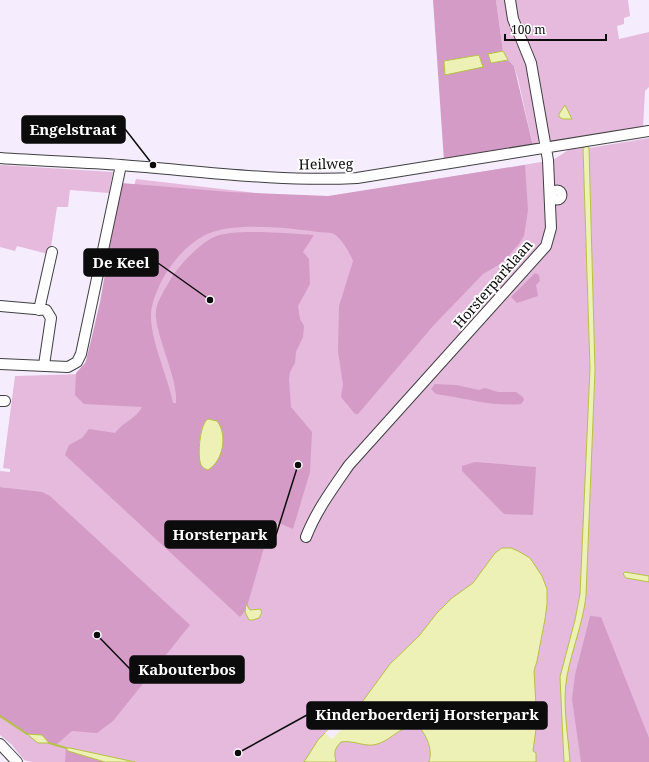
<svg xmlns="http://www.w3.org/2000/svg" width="649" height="762" font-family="'Noto Serif',serif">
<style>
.green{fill:#e5badd}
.forest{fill:#d49bc6;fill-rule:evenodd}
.water{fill:#edf1b6;stroke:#b5c143}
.pier{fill:#f5edfd}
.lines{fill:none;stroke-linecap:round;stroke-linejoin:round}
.stream{stroke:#b5c143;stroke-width:2}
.minor-casing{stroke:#3f3f3f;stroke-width:12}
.minor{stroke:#fff;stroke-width:10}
.labels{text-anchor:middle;stroke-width:4;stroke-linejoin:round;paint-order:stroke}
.street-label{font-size:14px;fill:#0c0c0c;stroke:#fff}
.leader{fill:none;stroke:#0c0c0c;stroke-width:1.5}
.callout-dot{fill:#0c0c0c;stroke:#fff;stroke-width:1.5}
.callout{fill:#0c0c0c;stroke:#0c0c0c;stroke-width:1.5}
.callout-label{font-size:15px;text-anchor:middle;font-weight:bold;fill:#fff}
</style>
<rect width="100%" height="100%" fill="#f5edfd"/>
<!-- green -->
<path class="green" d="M 496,0 L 510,0 L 524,48 L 541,139 L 533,146 L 518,79 L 514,66 L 508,60 L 503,51 Z
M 514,0 L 628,0 L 630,16 L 624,18 L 624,24 L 617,26 L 619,39 L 649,32 L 649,87 L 645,91 L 643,128 L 554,143 L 548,138 Z
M 649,138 L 649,762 L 32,762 L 24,760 L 12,745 L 0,735 L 0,555 L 8,488 L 0,487 L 0,471 L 10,472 L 10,469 L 3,468 L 15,376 L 82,374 L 136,179 L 272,195 L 328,197 L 553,160 L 571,148 L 583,145 L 590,368 L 583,569 L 587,570 L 595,370 L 589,148 Z
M 0,165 L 113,172 L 109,193 L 70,190 L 68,207 L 57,207 L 51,247 L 48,254 L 17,246 L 15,251 L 0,247 Z"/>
<!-- forest -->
<path class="forest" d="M 433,0 L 496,0 L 503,51 L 488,54 L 492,63 L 508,60 L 514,66 L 533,146 L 444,161 ZM 479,55 L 482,67 L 445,74 L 444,61 Z
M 525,165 L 528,210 L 524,236 L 519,244 L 502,263 L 483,274 L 433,326 L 358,414 L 355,414 L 341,397 L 343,384 L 338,352 L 339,306 L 353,261 C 350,253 342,239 334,234 C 330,232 324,233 319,232 C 290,228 232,221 205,235 C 179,249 159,278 152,306 C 146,332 168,375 173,403 L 176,403 C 178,379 159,344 156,318 C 154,305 163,293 169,282 C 177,267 199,244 214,237 C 236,228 290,234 314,235 L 303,252 L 309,259 L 310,284 L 298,306 L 300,319 L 304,326 L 303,337 L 296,352 L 295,363 L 290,372 L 289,379 L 291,407 L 312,432 L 310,472 L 293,529 L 272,520 L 246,610 L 240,617 L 65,455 L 69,445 L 82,438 L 89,429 L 115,433 C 124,421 136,419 142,407 L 84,404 L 75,395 L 76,373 L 86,362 L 100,302 L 121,183 L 230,192 L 328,196 ZM 208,419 L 212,419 L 220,425 L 223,440 L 204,469 C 197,460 198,424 208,419 Z
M 535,273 L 539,275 L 540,281 L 536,285 L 538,296 L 517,303 L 511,297 Z
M 435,384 L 456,385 L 479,390 L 485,388 L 498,392 L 516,392 L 523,397 L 524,400 L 521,404 C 493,407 464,398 436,394 L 431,389 Z
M 475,462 L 536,467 L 533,515 L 504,514 L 462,471 L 462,466 Z
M 0,487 L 42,492 L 50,496 L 190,625 L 113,721 L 97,733 L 72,731 L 56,745 L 49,743 L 42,735 L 27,734 L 0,716 Z
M 590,616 L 601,617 L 649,738 L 649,762 L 581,762 L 572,699 L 575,675 Z
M 66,748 L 68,751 L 105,762 L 65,762 Z"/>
<!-- water -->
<path class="water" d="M 503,51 L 508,60 L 491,63 L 488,54 Z
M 479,55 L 483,67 L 445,75 L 444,61 Z
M 565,105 L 572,119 L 563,119 L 559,117 L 559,114 Z
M 587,146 L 589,148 L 595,370 L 586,596 C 583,623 572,649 567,676 C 562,703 568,734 570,762 L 564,762 L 560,677 L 575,620 L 580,594 L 590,368 L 583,148 Z
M 208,419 L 217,421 C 228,435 223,461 208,470 C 205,469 203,468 201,465 C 197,456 200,423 208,419 Z
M 502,548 L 511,548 L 518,551 L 530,558 L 542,576 L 547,589 L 547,604 L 545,619 L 537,661 L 534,671 L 537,722 L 533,751 L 536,753 L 536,762 L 429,762 C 433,750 427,736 419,727 C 400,723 392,742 373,745 C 362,746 352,740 341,742 C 334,749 334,753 336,762 L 304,762 L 318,740 L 328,730 L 357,709 L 390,664 L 419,636 L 437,613 L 452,598 L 473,583 L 495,553 Z
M 625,572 L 649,576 L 649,582 L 626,578 L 623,574 Z
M 246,604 L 250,610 L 260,609 L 262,612 L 259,618 L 253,620 L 249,620 L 245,612 Z
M 27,734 L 42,735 L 49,743 L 38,743 Z
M 66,748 L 70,748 L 135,762 L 105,762 L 68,751 Z"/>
<!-- pier -->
<path class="pier" d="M 337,721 L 344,727 L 332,739 L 325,733 Z"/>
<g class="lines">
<!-- stream -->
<path class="stream" d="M 0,716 L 27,734
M 49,743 L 66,748"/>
<!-- minor casing -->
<g class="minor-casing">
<path id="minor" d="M 0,158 C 40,161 81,162 121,165 C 200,171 278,182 357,178 L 649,131
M552.5 195a4.5 4.5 0 1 1 9 0a4.5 4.5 0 1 1-9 0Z
M 0,306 L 46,310 L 51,318 L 44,365
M 39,310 L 52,252
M 0,364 L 68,367 L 77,362 L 81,354 L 121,165
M 0,401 L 5,401
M 306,537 C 316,511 333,488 349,465 L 546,246 L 551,228 L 548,160 L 531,63 L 513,19 L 510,0
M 0,744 L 17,762"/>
</g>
<!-- minor -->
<use href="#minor" class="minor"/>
</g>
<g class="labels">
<!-- street labels -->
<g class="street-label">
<text transform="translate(326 164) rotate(-1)" y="5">Heilweg</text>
<text transform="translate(493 284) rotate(-49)" y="5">Horsterparklaan</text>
</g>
</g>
<!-- callouts -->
<path class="leader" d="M153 165L125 129M210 300L158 263M298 465L276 535M97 635L130 669M238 753L307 715"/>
<g class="callout-dot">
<circle cx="153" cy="165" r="4"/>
<circle cx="210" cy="300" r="4"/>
<circle cx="298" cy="465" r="4"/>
<circle cx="97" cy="635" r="4"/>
<circle cx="238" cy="753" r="4"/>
</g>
<g class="callout">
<rect x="22" y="116" width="103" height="27" rx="4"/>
<rect x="84" y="249" width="74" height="27" rx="4"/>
<rect x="165" y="521" width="111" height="27" rx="4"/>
<rect x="130" y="656" width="114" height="27" rx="4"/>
<rect x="307" y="702" width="240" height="27" rx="4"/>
</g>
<g class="callout-label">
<text x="73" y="135">Engelstraat</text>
<text x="121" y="268">De Keel</text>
<text x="220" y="540">Horsterpark</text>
<text x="187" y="675">Kabouterbos</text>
<text x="427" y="720">Kinderboerderij Horsterpark</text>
</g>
<!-- scale -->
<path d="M505 34v6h101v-6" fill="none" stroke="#0c0c0c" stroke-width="2"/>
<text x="511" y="34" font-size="12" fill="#0c0c0c" stroke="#ffffff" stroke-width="3" paint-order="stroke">100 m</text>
</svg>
